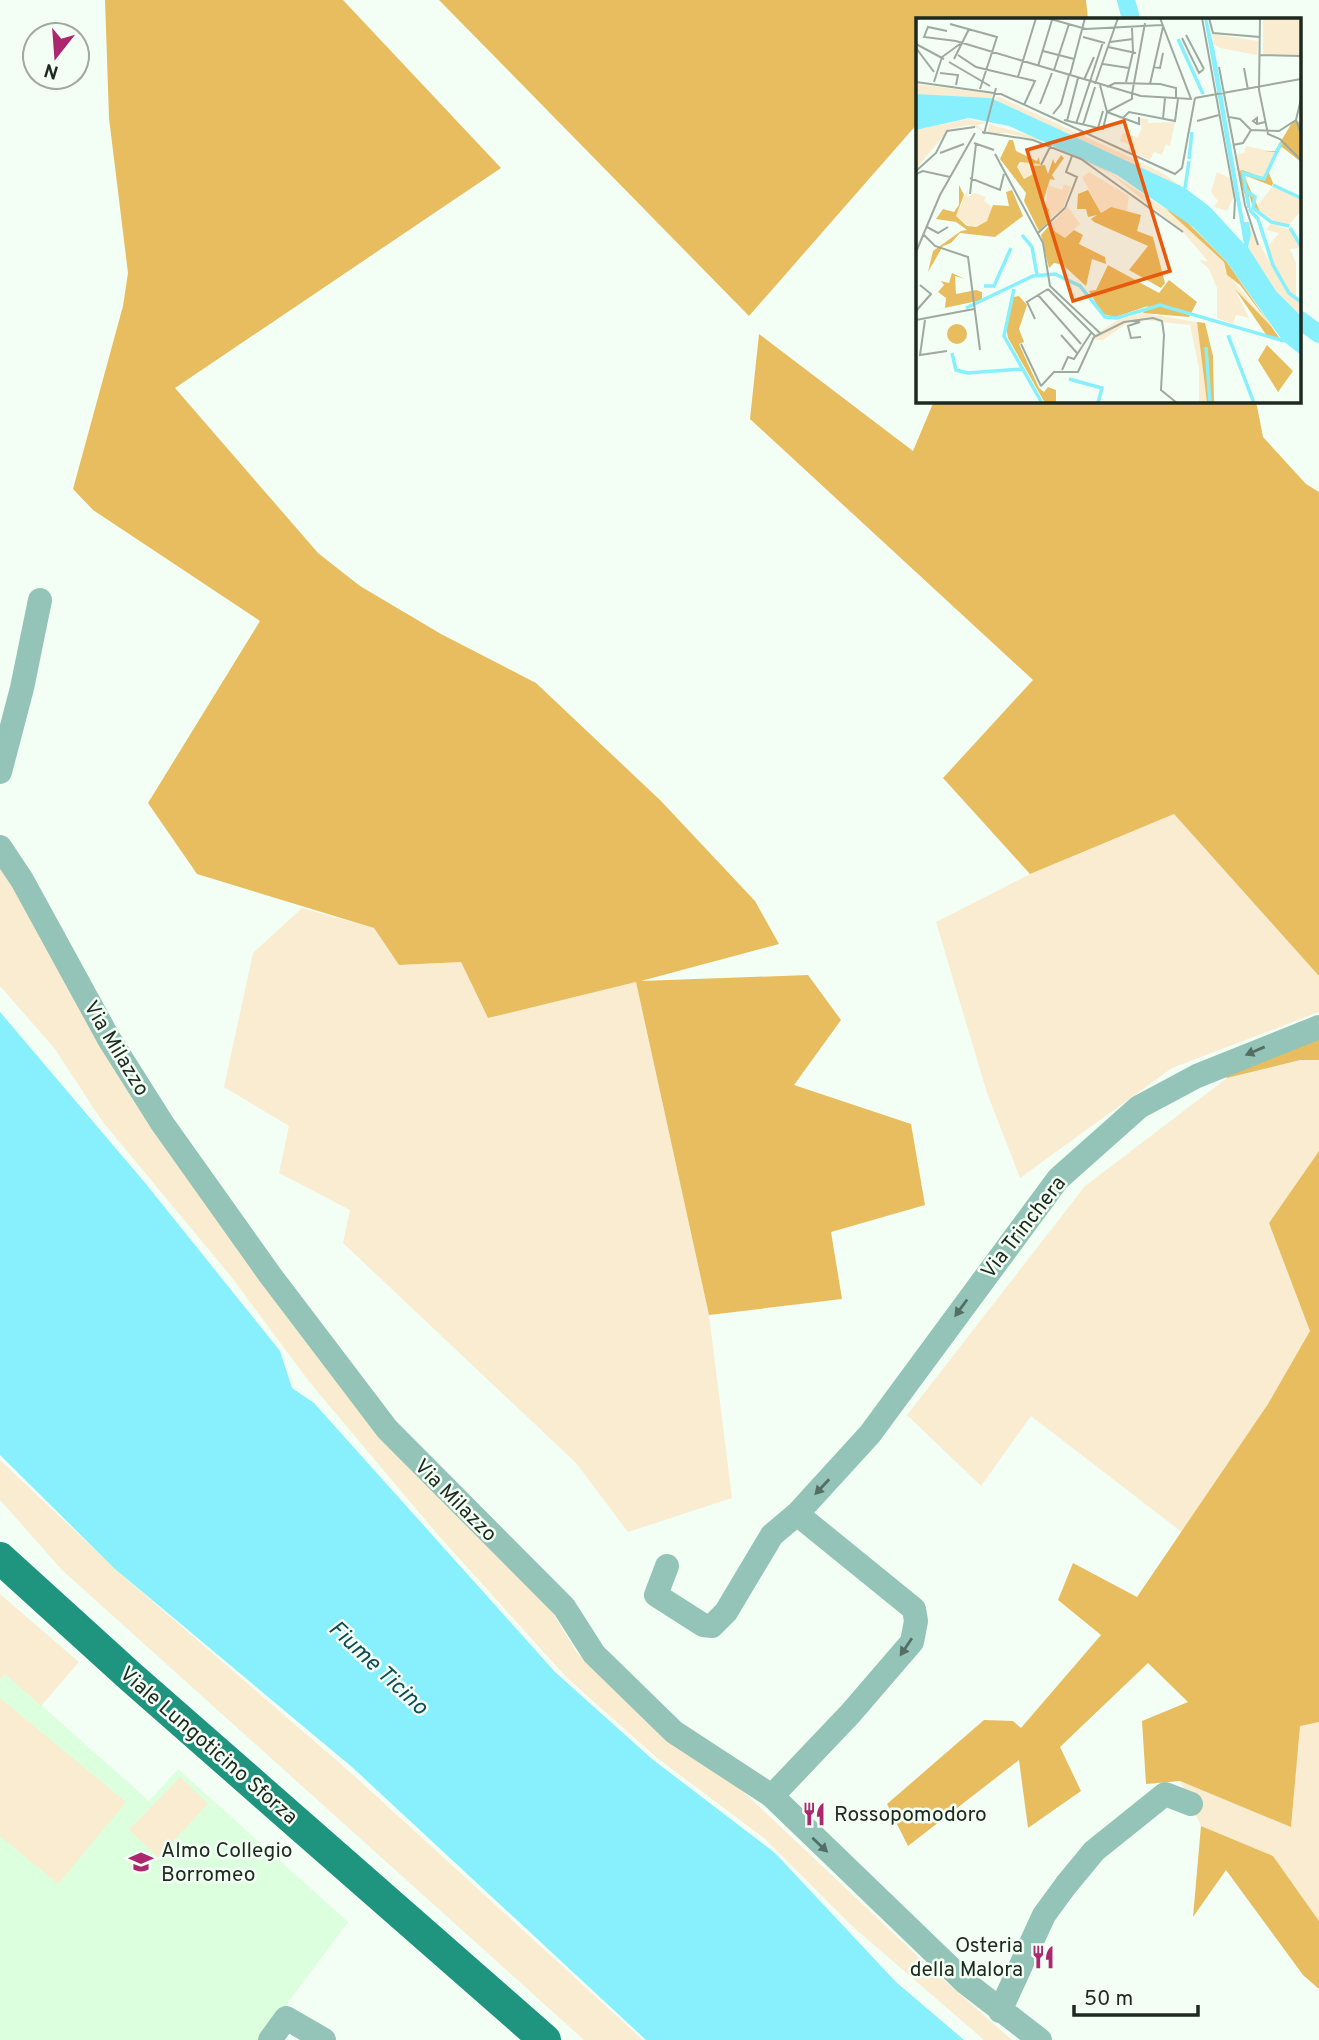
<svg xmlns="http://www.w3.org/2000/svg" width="1319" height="2040" font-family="Overpass,sans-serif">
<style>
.built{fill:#dcffdd}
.green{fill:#faecd1}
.forest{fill:#e8bd5f}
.water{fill:#88effd}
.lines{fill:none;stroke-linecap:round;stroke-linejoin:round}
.canal{stroke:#88effd;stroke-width:18}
.minor{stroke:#93c4b7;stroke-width:24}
.major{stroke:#1f947e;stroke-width:32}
.oneway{fill:#536f63}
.labels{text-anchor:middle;stroke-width:5;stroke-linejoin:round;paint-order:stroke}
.street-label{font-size:21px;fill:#1e291f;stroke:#f3fff4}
.poi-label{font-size:21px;fill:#1e291f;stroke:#f3fff4;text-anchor:start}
.water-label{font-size:23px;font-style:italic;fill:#0f4d55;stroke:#f3fff4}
.inset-river{fill:none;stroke:#88effd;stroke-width:3.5}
.inset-road{fill:none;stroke:#9ea99f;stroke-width:2}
.view{fill:#e8590c;fill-opacity:0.15;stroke:#e8590c;stroke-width:3.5}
.inset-edge{fill:none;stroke:#1e291f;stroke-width:3.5}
</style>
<rect width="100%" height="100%" fill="#f3fff4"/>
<!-- built -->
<path class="built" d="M 5,1673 L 149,1801 L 178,1769 L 348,1922 L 260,2040 L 0,2040 L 0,1679 Z"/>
<!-- green -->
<path class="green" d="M 1174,814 L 1319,976 L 1319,1012 L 1172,1068 L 1020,1178 L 987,1093 L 936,922 L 1030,874 Z
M 0,865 L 167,1145 L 550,1608 L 577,1653 L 665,1734 L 733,1782 L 928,1966 L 1012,2040 L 984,2040 L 852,1926 L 764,1838 L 657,1758 L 567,1678 L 438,1535 L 311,1384 L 229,1274 L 102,1121 L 55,1049 L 0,986 Z
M 302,908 L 374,928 L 399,965 L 461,962 L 488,1018 L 636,982 L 709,1315 L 732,1498 L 628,1532 L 576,1463 L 343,1243 L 350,1210 L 279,1173 L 289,1126 L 224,1087 L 253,953 Z
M 1300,1060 L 1319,1060 L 1319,1151 L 1269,1223 L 1311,1331 L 1268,1404 L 1183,1533 L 1031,1416 L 981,1486 L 907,1415 L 1085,1186 L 1227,1078 Z
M 0,1460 L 123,1576 L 350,1772 L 643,2040 L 584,2040 L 62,1570 L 0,1500 Z
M 0,1594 L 79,1662 L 41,1706 L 5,1674 L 0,1679 Z
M 0,1698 L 126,1802 L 58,1884 L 0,1836 Z
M 1319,1722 L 1319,1921 L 1273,1856 L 1201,1826 L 1180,1781 L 1291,1826 L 1300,1725 Z
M 180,1777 L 208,1804 L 158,1857 L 129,1830 Z"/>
<!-- forest -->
<path class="forest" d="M 105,0 L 343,0 L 501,168 L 175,388 L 318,553 L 360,586 L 441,634 L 536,683 L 660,800 L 755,901 L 779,944 L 641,981 L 808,975 L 841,1020 L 794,1085 L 911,1124 L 925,1205 L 831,1232 L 842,1299 L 709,1315 L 636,982 L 488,1018 L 461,962 L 399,965 L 374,928 L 197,874 L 148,803 L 260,621 L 93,510 L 73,489 L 123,306 L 128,273 L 109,118 Z
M 439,0 L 1086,0 L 1088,19 L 918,19 L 918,123 L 749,316 Z
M 759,334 L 913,451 L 934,401 L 1256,401 L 1263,437 L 1306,484 L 1319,492 L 1319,976 L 1174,814 L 1030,874 L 943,778 L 1033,680 L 750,419 Z
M 1319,1037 L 1319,1060 L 1300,1060 L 1227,1078 L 1221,1072 Z
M 1319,1151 L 1319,1722 L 1300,1726 L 1291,1827 L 1180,1781 L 1146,1784 L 1142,1721 L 1188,1702 L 1148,1663 L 1060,1747 L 1081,1791 L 1028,1828 L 1019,1760 L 908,1846 L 887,1804 L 984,1720 L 1013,1721 L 1021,1728 L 1101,1635 L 1058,1600 L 1073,1563 L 1137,1597 L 1268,1404 L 1310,1331 L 1269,1223 Z
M 1201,1826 L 1273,1856 L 1319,1921 L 1319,1989 L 1303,1975 L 1226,1870 L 1193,1917 Z"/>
<!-- water -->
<path class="water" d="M 0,1012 L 146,1184 L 280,1351 L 292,1388 L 314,1403 L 555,1672 L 652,1759 L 775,1853 L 896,1982 L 964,2040 L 646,2040 L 352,1767 L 115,1569 L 0,1455 Z"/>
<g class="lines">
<!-- canal -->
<path class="canal" d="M 1126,0 L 1131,19
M 1300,320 L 1319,334"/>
<!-- minor -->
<path class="minor" d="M 0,772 L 22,688 L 40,600
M 0,847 L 22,880 L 109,1039 L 162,1123 L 270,1275 L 387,1429 L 564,1607 L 594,1654 L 674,1732 L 772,1796 L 966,1983 L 1040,2040
M 667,1566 L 656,1595 L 703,1625 L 712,1626 L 726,1612 L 772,1535 L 797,1514
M 772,1796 L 850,1714 L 912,1642 L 916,1621 L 914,1609 L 797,1514 L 870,1434 L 1058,1179 L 1139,1107 L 1197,1076 L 1319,1027
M 1000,2011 L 1044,1915 L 1066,1885 L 1094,1851 L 1165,1794 L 1191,1804
M 270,2040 L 286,2018 L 324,2040"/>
<!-- major -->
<path class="major" d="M 0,1558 L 131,1677 L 545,2040"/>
</g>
<!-- one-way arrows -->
<defs><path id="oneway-solid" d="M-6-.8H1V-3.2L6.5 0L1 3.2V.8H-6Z" transform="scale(1.75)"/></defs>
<g class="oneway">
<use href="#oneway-solid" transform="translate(1255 1051) rotate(157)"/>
<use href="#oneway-solid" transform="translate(961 1308) rotate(126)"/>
<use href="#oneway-solid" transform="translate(822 1487) rotate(133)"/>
<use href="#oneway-solid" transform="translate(906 1647) rotate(124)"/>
<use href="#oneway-solid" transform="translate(820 1845) rotate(43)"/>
</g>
<!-- icons -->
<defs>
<g id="restaurant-bare" transform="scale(1.89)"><path d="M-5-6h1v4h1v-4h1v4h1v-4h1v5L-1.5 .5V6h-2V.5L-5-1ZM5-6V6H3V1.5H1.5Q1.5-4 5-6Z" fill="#ad276e" stroke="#f3fff4" stroke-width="2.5" paint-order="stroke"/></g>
<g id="university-bare" transform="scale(1.89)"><path d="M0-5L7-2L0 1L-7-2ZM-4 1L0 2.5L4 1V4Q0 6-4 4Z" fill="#ad276e" stroke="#f3fff4" stroke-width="2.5" paint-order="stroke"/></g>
</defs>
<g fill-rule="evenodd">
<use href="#restaurant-bare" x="814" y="1814"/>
<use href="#university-bare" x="141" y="1862"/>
<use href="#restaurant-bare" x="1043" y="1957"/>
</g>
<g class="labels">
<!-- street labels -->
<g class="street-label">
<text transform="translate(117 1048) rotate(59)" y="7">Via Milazzo</text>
<text transform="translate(1023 1227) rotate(-52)" y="7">Via Trinchera</text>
<text transform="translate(456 1500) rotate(45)" y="7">Via Milazzo</text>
<text transform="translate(209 1745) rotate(41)" y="7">Viale Lungoticino Sforza</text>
</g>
<!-- poi labels -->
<g class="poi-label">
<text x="834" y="1821">Rossopomodoro</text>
<text x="161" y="1857">Almo Collegio<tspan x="161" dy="24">Borromeo</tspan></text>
<text x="1023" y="1952" text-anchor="end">Osteria<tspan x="1023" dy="24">della Malora</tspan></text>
</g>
<!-- water labels -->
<g class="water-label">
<text transform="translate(379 1667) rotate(43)" y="8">Fiume Ticino</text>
</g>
</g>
<!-- overview -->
<g transform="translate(916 18)">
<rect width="385" height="385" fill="#f3fff4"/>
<path d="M 347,0 L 385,0 L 385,37 L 347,36 ZM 297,16 L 342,23 L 341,37 L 304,30 L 298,26 ZM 0,66 L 77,76 L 75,80 L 0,76 ZM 81,78 L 214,139 L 248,156 L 267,170 L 80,82 ZM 223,100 L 232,101 L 232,105 L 259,104 L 254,128 L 250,126 L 246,137 L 238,134 L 234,142 L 211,132 L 216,128 L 204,123 L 207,115 L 221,119 L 226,111 ZM 53,101 L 70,105 L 61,107 L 67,113 L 54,107 L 33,111 L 0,151 L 0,112 ZM 73,106 L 124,120 L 174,142 L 250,191 L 308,244 L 309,253 L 355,308 L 320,274 L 333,300 L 320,297 L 317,306 L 301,300 L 301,270 L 293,251 L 283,242 L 292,243 L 266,213 L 196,157 L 133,125 L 90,115 L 72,116 ZM 330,128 L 360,134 L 348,160 L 322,154 L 319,137 L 328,135 ZM 113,141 L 124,146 L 119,155 L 108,161 L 101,149 ZM 173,154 L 213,178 L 211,193 L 185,195 L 166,159 ZM 301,154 L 314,160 L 318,178 L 311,193 L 298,189 L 302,183 L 295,174 ZM 148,166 L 155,169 L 147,190 L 128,205 L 132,167 L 146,172 ZM 357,168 L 385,181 L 385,193 L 373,207 L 357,204 L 340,189 ZM 52,171 L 51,179 L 59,175 L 70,179 L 68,183 L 79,191 L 71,203 L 56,210 L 40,198 ZM 152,189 L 164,206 L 149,220 L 132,209 ZM 333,204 L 353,244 L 350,231 L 363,215 L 350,212 L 355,205 L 374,212 L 384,230 L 374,231 L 380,245 L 380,281 L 385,283 L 385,298 L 360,273 L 332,229 ZM 227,295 L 281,304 L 291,385 L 283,385 L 283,350 L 274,307 L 228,302 L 210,306 L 187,322 L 173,321 L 200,303 Z" fill="#faecd1"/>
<path d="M 377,103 L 385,104 L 385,144 L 366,129 L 360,134 L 348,134 L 359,133 ZM 93,122 L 97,122 L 100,133 L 121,143 L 123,139 L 124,146 L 104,144 L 101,149 L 108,161 L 119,155 L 117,148 L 129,147 L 132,156 L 137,141 L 139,146 L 145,137 L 148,140 L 136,157 L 139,162 L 134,161 L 127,184 L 133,192 L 131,205 L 123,213 L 108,183 L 110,175 L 84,141 ZM 326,152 L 348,160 L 352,153 L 357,165 L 356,168 L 328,157 L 344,194 L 337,190 L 333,176 L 334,194 L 322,154 ZM 43,167 L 48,177 L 40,198 L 51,208 L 60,209 L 71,203 L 77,187 L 93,188 L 90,174 L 96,172 L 107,198 L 79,219 L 44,215 L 35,225 L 27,228 L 12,254 L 17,233 L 45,213 L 51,212 L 40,204 L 20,201 L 27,191 L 38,194 L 43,187 ZM 172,172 L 185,195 L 195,189 L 225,197 L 221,213 L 237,219 L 249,265 L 245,270 L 213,252 L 232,228 L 178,204 L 175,201 L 181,197 L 172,199 L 170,191 L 161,191 L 162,176 ZM 250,191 L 265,198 L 310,243 L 364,321 L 351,318 L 319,271 L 355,308 L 324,267 L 311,257 L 308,244 ZM 132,209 L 149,220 L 158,212 L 167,217 L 163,226 L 189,239 L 190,246 L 176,241 L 170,268 L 147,247 L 138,245 L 133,250 L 125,217 ZM 192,247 L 243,275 L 253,262 L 281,284 L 273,299 L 227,295 L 232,288 L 199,299 L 186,296 L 173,273 L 180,272 ZM 36,255 L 49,261 L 39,258 L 40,276 L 60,272 L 66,274 L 66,282 L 5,295 L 29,290 L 30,280 L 22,274 L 28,267 L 25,263 L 33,265 ZM 103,278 L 111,287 L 103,311 L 108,324 L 103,326 L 123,370 L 128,374 L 132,369 L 140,372 L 140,385 L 129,385 L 92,320 L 90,308 L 97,279 ZM 281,304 L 289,305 L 297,338 L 298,385 L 291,385 ZM31 316a10 10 0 1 1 20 0a10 10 0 1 1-20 0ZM 351,327 L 377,353 L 362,374 L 342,342 Z" fill="#e8bd5f"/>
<path d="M 288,0 L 291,0 L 299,34 L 328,204 L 333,204 L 335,217 L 332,229 L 360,273 L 385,298 L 385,337 L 366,322 L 310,243 L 277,209 L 201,157 L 93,108 L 53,100 L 0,112 L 0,76 L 75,80 L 269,170 L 294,189 L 328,226 Z" fill="#88effd"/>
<path class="inset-river" d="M 262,21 L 287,76M 273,141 L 276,114M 357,167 L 385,180M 269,170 L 273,143M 331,173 L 339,179 L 337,190 L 355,204 L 373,208M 333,190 L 327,155 L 348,161 L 365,125M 333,191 L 342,201 L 357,247 L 373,275 L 385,284M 374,210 L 385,228M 106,217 L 116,229 L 121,257M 68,268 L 78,268 L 95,230M 98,271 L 88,318 L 126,385M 50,290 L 117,258 L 139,256 L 164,268 L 189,299 L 201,300 L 244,287 L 368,323M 312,317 L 338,385M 290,329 L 294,385M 36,335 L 40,352 L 52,355 L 106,351M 153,361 L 186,370 L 182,385"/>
<path class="inset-road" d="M 131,0 L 170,11 L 246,7M 286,0 L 319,182 L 318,201M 293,0 L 297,15 L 344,19M 344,0 L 343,72 L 352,116 L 364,121 L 385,142M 34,6 L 81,19 L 64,71M 31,13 L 12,9 L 8,19 L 40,23 L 225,78 L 275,81 L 244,0M 270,17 L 288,51M 167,19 L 189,25M 266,20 L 283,55 L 288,51M 194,24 L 217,21M 0,26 L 28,41M 192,29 L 220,35M 0,30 L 18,54M 127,33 L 158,41M 42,37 L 60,49 L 119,63 L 108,87M 344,37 L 385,38M 38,41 L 53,11M 33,44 L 74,68M 187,46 L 213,50M 122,48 L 136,2M 237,49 L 244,50 L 247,35M 303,49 L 329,187 L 342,227M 328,50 L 332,72M 138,52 L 153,6M 24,55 L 42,57 L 40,67M 154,57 L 169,0M 102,59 L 120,0M 168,62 L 178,39M 0,64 L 85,76 L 259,156 L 266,150 L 279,80M 18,64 L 26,39 L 44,26M 210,64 L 217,34 L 216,10M 179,66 L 202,0M 234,66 L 247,9M 184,67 L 191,94 L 187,111 L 182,110 L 187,93M 191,69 L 199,65 L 244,66 L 260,70 L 260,81M 216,76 L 229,5M 279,80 L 385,61M 385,81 L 380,102 L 385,116M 124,86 L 136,55M 191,94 L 223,106 L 223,99M 191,94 L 216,81 L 216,76M 137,96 L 145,86 L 153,57M 313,99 L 324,101 L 335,112M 207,100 L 213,94 L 259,103 L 262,81M 247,101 L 249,80M 148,102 L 182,110M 151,103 L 162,60M 281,103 L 303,97M 160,106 L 187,24M 341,106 L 337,103 L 341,100 L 341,106 L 349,104M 167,107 L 179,69M 66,114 L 117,122 L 165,141 L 267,214M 68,116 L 80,70M 58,125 L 78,132M 317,127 L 327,125 L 335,112 L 363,113 L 380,102M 24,135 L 48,126M 79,136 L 127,225 L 134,268 L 185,316M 125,147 L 135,127M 0,153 L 20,135 L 31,113 L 59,109M 0,156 L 7,153 L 34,159M 54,160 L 84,172 L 88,156M 54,176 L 60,126M 11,209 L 22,215 L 32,209M 122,215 L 149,190 L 161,159 L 150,154 L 156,138M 8,217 L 19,228 L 52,239 L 64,332M 0,234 L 24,177 L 59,115M 132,271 L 179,318M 122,277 L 165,326M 0,293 L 15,276 L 4,267M 119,301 L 111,284 L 132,271M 0,302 L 58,291M 9,302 L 4,337 L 31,333M 217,303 L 224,304 L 212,308 L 215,320 L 225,319M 145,317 L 161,335M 105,326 L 125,368M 146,352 L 152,339 L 158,341 L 175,315M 125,368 L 138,354 L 162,354 L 178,319 L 208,304 L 237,300 L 246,303 L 248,317 L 245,372 L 261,385"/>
<path class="view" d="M 208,103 L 254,253 L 157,283 L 111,132 Z"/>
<rect width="385" height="385" class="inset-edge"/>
</g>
<!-- north arrow -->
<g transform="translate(56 56) rotate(197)"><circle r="33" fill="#f3fff4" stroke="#9ea99f" stroke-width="2"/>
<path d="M0-5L12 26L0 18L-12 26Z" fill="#ad276e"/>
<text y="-10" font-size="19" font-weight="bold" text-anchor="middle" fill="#1e291f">N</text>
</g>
<!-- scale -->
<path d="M1074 2005v10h124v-10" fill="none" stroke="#1e291f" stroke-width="3.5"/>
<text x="1084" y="2005" font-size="21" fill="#1e291f" stroke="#f3fff4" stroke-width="5" paint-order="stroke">50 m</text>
</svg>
